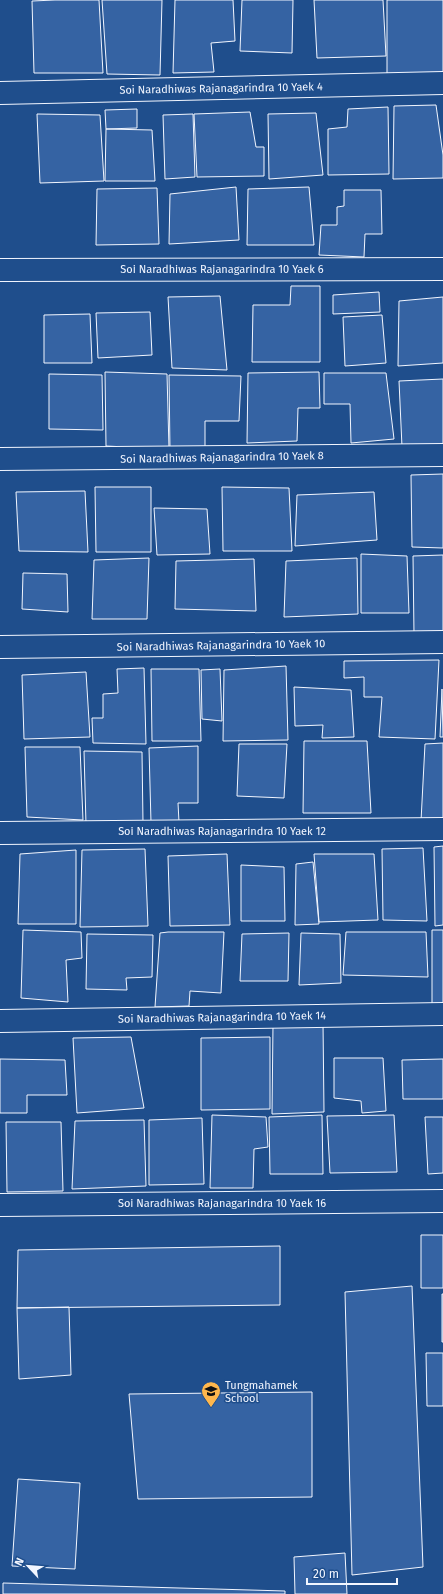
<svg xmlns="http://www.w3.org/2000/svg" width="443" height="1594" font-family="'Fira Sans',sans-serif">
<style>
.building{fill:#3563a3;stroke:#f2f6ff}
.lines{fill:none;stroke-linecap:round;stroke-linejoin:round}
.minor-casing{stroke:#f2f6ff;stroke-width:24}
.minor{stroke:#1f4e8c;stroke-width:22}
.labels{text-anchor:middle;stroke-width:3;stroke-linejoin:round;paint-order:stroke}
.street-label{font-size:11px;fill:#f2f6ff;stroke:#1f4e8c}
.poi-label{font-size:11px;fill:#f2f6ff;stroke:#1f4e8c;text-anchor:start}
</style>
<rect width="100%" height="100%" fill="#1f4e8c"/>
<!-- building -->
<path class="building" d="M 55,0 L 99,0 L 103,73 L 34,73 L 32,1 Z
M 102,0 L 162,0 L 160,75 L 107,74 Z
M 175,0 L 233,0 L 235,41 L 211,43 L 214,72 L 173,73 Z
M 242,0 L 293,0 L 292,53 L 240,51 Z
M 314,0 L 383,0 L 386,56 L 317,58 Z
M 387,0 L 443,0 L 443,73 L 387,74 Z
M 436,105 L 443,155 L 443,178 L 393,179 L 394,106 Z
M 388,107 L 389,174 L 328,175 L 328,129 L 347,127 L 348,109 Z
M 137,109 L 137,128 L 106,129 L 105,110 Z
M 250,112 L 256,147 L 264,147 L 264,176 L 197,177 L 194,114 Z
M 316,113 L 323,175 L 269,179 L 268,114 Z
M 37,114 L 100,115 L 104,181 L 40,183 Z
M 193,114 L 195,177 L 165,179 L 163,115 Z
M 106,129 L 152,130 L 155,181 L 105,181 Z
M 236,187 L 239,240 L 169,244 L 170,194 Z
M 309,187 L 314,245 L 247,245 L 248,189 Z
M 157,188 L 159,244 L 96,245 L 97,189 Z
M 344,190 L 381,190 L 382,234 L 365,234 L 364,257 L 319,255 L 321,225 L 337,225 L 337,207 L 344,206 Z
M 291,286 L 320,286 L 320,362 L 252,362 L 253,305 L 290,305 Z
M 379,292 L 380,312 L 333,314 L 333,295 Z
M 220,296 L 227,370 L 172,368 L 168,297 Z
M 443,297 L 443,363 L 398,366 L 399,301 Z
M 150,312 L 152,355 L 98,358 L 96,313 Z
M 90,314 L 92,363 L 44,363 L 44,315 Z
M 382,315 L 386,363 L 345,366 L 343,317 Z
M 105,372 L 167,374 L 169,449 L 106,446 Z
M 319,372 L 320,408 L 298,408 L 297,441 L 247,443 L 248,373 Z
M 324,373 L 386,373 L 394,439 L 351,443 L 350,404 L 324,404 Z
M 49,374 L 102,375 L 103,430 L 49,429 Z
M 169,375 L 241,376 L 239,421 L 205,421 L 205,450 L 170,450 Z
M 443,379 L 443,445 L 402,447 L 399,381 Z
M 443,474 L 443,548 L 412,547 L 411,475 Z
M 95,487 L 151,487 L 151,552 L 96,552 Z
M 222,487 L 289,488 L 292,551 L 223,551 Z
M 85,491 L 88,552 L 19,551 L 16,492 Z
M 374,492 L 377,540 L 295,546 L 297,495 Z
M 154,508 L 207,509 L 210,554 L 157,555 Z
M 361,554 L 407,556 L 409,613 L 361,613 Z
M 443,555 L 443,635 L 414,635 L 413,556 Z
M 149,558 L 147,619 L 92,619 L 94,560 Z
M 357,558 L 358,614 L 284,617 L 286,561 Z
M 254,559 L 256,611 L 175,609 L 176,561 Z
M 23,573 L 67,574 L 68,612 L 22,609 Z
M 439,660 L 435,739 L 379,737 L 382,697 L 364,697 L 364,677 L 344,678 L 344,661 Z
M 286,666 L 288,740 L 223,741 L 224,670 Z
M 144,668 L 146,744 L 93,743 L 92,718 L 103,718 L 103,694 L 118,693 L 117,669 Z
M 151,669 L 199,669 L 201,741 L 152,741 Z
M 220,669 L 222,721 L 202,719 L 201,670 Z
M 86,672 L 90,737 L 24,739 L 22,675 Z
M 294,687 L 351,690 L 354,737 L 322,738 L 323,725 L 295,726 Z
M 442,689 L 443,737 L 440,737 Z
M 304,741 L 367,741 L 371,813 L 303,813 Z
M 443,743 L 443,821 L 421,821 L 425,744 Z
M 239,744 L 287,744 L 284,798 L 237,796 Z
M 198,746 L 198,803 L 178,803 L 179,822 L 151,823 L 149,748 Z
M 25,747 L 80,747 L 83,820 L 27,817 Z
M 84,751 L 142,752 L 143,823 L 86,825 Z
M 443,846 L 443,925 L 435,926 L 434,847 Z
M 423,848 L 427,921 L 383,920 L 382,849 Z
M 145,849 L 148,926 L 80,927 L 82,850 Z
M 76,850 L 76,924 L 18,924 L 20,854 Z
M 227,854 L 230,925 L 170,926 L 168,856 Z
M 314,854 L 374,854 L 378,920 L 319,922 Z
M 313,862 L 319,924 L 295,925 L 296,864 Z
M 241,865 L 284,867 L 285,921 L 241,921 Z
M 23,930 L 81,932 L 82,958 L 66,960 L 68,1002 L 21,998 Z
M 432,930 L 443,930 L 443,1005 L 432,1005 Z
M 168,932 L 224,932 L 221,993 L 190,991 L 189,1006 L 155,1007 L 160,933 Z
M 346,932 L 426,932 L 428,977 L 343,975 Z
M 289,933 L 288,981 L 240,981 L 242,934 Z
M 301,933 L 340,934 L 341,983 L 299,985 Z
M 87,934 L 153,935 L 152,977 L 126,978 L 127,990 L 86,989 Z
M 323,1023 L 324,1112 L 272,1114 L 273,1024 Z
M 131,1037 L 144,1108 L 77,1113 L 73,1038 Z
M 270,1037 L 270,1109 L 201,1110 L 201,1038 Z
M 334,1058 L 383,1058 L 386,1111 L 362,1113 L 361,1101 L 334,1098 Z
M 0,1059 L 65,1060 L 67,1095 L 27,1095 L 27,1113 L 0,1113 Z
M 443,1059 L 443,1099 L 403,1099 L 402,1060 Z
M 212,1115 L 266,1117 L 268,1147 L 254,1149 L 253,1188 L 210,1188 Z
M 322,1115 L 323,1174 L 270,1174 L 269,1117 Z
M 394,1115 L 397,1172 L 330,1173 L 327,1116 Z
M 425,1117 L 443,1117 L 443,1173 L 428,1174 Z
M 202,1118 L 204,1184 L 149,1185 L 149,1120 Z
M 144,1120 L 146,1186 L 72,1189 L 75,1121 Z
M 6,1122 L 61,1122 L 63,1191 L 7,1192 Z
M 421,1235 L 443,1235 L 443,1288 L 421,1288 Z
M 280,1246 L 280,1305 L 17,1308 L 18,1250 Z
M 412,1286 L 423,1567 L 352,1575 L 345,1292 Z
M 442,1294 L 443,1294 L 443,1342 L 442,1342 Z
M 69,1307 L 71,1375 L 19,1379 L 17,1308 Z
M 426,1353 L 443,1353 L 443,1406 L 427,1406 Z
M 312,1392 L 312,1497 L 138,1499 L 129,1394 Z
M 18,1479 L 80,1483 L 75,1569 L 12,1566 Z
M 345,1553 L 347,1594 L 295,1594 L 294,1557 Z
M 3,1583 L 285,1591 L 285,1594 L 3,1594 Z"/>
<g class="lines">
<!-- minor casing -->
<g class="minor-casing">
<path id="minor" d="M 0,93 L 443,83
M 0,270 L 443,269
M 0,459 L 443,455
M 0,647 L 443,642
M 0,833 L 443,829
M 0,1021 L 443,1014
M 0,1205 L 443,1201"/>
</g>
<!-- minor -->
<use href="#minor" class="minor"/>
</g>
<!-- icons -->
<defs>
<g id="school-pin" transform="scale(1)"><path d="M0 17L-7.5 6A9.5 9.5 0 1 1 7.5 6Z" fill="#ffb74d" stroke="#1f4e8c"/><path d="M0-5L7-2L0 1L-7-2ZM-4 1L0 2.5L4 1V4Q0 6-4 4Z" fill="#111"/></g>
</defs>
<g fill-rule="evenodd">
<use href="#school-pin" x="211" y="1391"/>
</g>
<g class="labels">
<!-- street labels -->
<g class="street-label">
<text transform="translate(221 88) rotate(-1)" y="4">Soi Naradhiwas Rajanagarindra 10 Yaek 4</text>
<text x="222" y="273">Soi Naradhiwas Rajanagarindra 10 Yaek 6</text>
<text transform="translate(222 457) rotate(-1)" y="4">Soi Naradhiwas Rajanagarindra 10 Yaek 8</text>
<text transform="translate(221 645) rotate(-1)" y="4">Soi Naradhiwas Rajanagarindra 10 Yaek 10</text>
<text x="222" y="835">Soi Naradhiwas Rajanagarindra 10 Yaek 12</text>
<text transform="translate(222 1017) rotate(-1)" y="4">Soi Naradhiwas Rajanagarindra 10 Yaek 14</text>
<text x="222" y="1207">Soi Naradhiwas Rajanagarindra 10 Yaek 16</text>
</g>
<!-- poi labels -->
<g class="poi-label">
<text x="225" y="1389">Tungmahamek<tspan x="225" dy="13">School</tspan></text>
</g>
</g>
<!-- north arrow -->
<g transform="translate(28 1566) rotate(296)" stroke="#1f4e8c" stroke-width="3" paint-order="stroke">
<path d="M0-3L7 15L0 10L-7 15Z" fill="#f2f6ff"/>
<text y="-6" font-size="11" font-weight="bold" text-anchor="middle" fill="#f2f6ff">N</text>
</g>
<!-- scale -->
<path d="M307 1578v6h90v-6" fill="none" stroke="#f2f6ff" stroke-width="2"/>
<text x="313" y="1578" font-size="12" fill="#f2f6ff" stroke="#1f4e8c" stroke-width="3" paint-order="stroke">20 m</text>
</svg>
